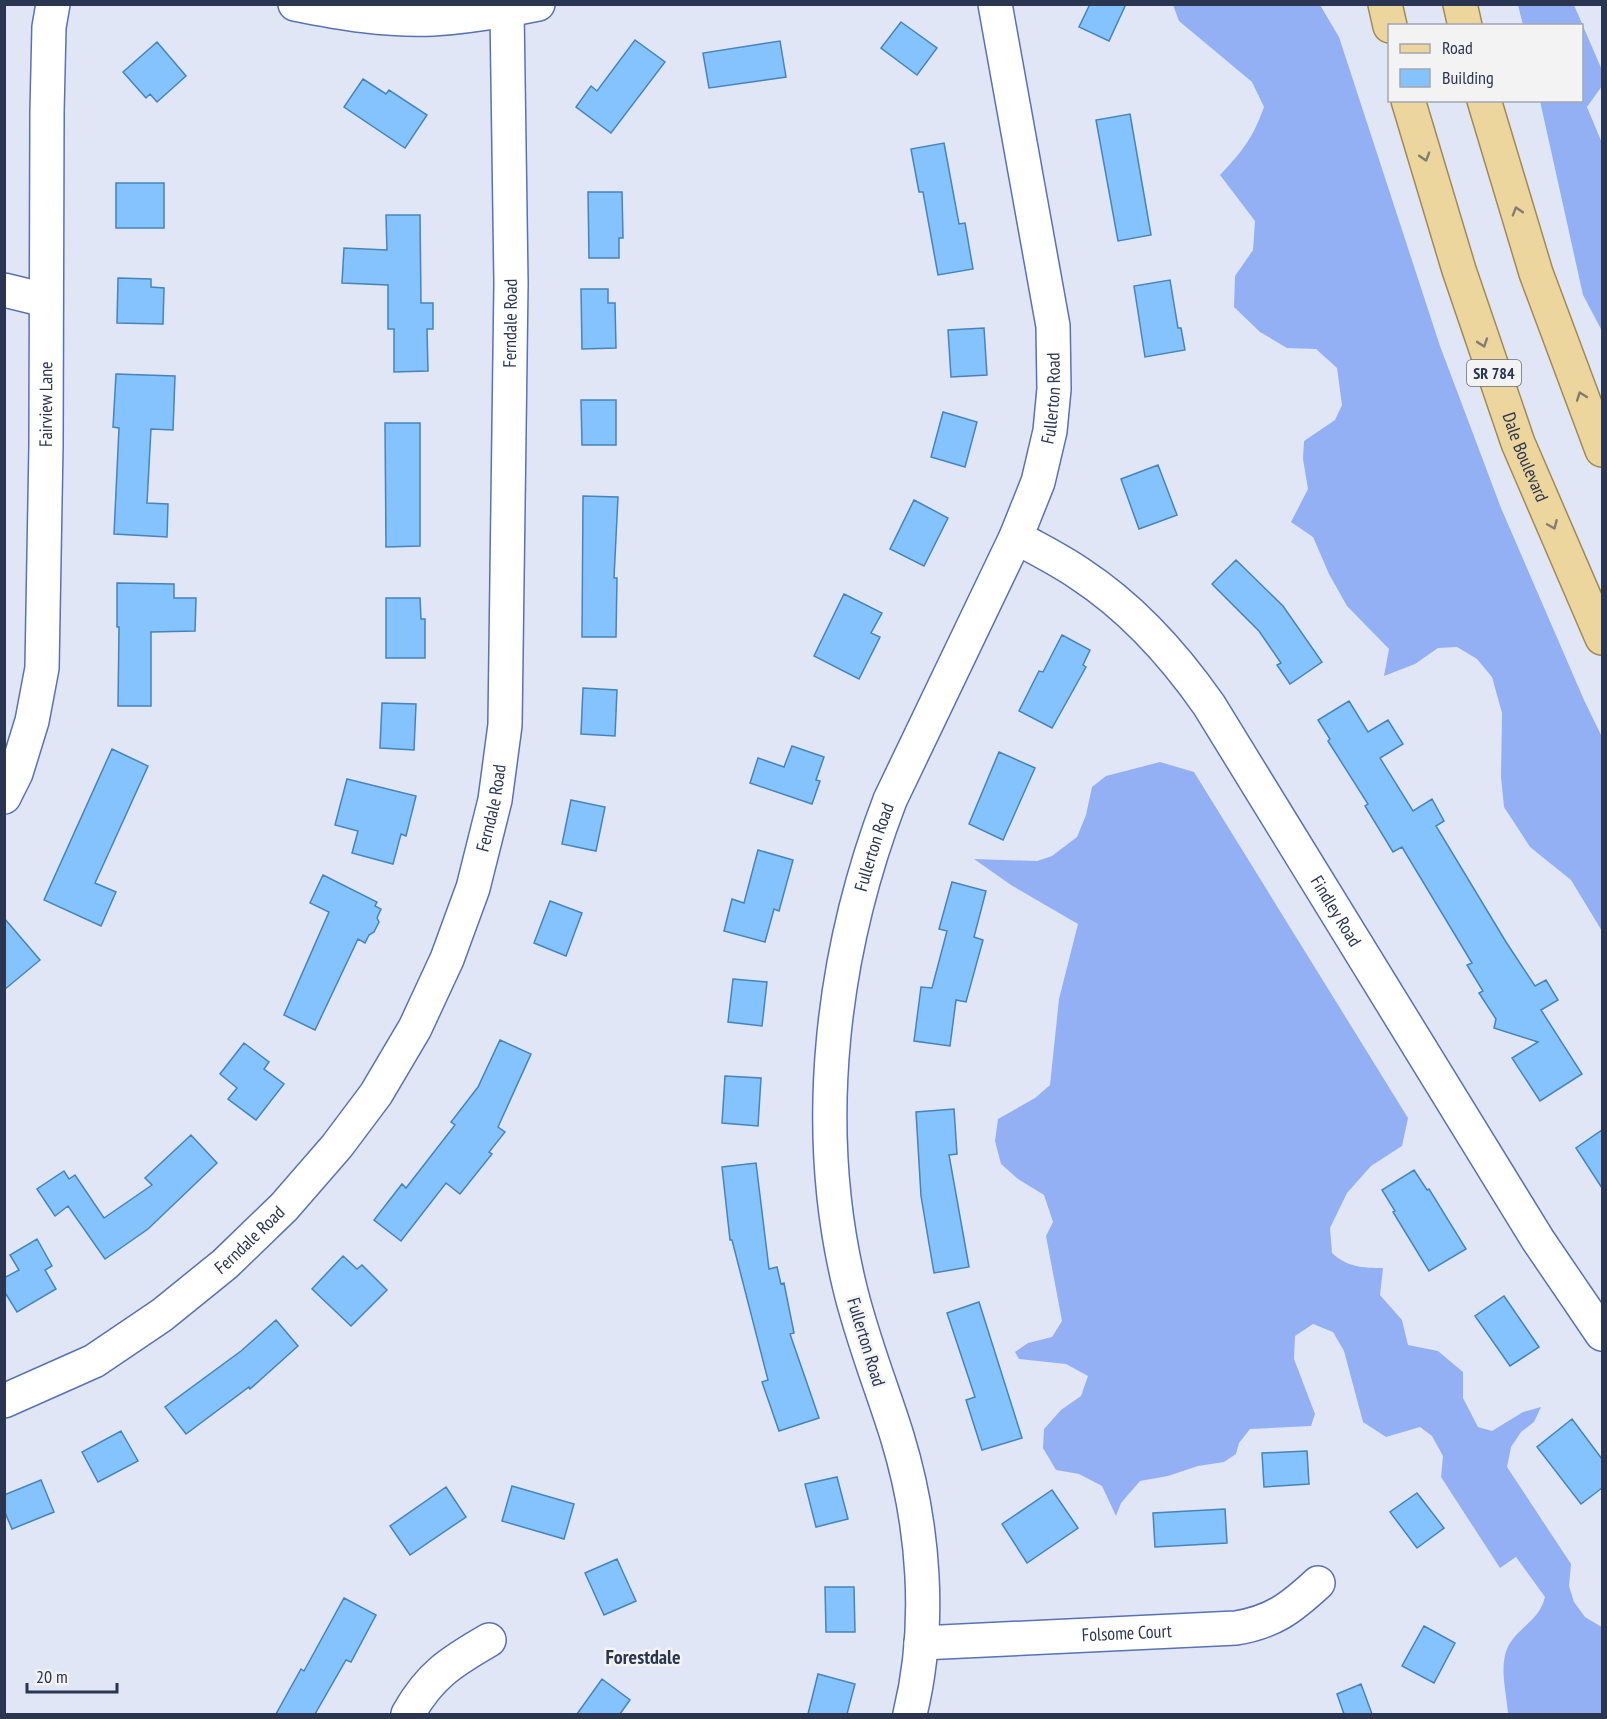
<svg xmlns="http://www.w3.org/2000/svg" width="1607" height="1719" font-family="'PT Sans Narrow',sans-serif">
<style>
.forest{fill:#94b0f4}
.building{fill:#84c3fd;stroke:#4684ba;stroke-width:1.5}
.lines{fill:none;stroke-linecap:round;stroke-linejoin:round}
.minor-casing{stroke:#5972b2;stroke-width:36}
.major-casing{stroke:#a08b58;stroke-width:36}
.minor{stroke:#fff;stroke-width:33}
.major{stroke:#ecd69d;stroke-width:33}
.oneway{stroke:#817d73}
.labels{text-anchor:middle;stroke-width:5;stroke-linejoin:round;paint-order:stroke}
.shield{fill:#f3f3f3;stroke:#666e82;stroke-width:1.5}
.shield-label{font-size:16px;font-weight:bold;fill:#293551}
.street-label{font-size:18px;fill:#293551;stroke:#f3f3f3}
.neighbourhood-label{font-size:20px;font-weight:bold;fill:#293551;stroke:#f3f3f3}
</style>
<rect width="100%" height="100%" fill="#e0e6f5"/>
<!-- forest -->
<path class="forest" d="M 1173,5 L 1320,5 L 1339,37 L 1440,346 L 1501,508 L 1584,700 L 1602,737 L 1602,931 L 1571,880 L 1530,847 L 1504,807 L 1501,777 L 1502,713 L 1492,677 L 1477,659 L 1457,647 L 1438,648 L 1415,664 L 1384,676 L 1389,649 L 1347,606 L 1329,574 L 1313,537 L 1291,522 L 1308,489 L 1303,459 L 1304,441 L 1335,420 L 1342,405 L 1337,368 L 1316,349 L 1287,348 L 1260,332 L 1234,307 L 1235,276 L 1253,250 L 1255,221 L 1220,175 C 1242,152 1253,138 1264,107 L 1252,82 L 1179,21 Z
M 1518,5 L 1574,5 L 1602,70 L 1602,86 L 1587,107 L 1602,143 L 1602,331 L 1583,295 L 1540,101 L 1582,100 L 1582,26 L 1523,25 Z
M 1160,762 L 1194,772 L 1408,1118 L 1402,1146 L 1371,1166 L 1347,1193 L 1330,1228 L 1332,1253 C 1347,1267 1363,1268 1383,1268 L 1380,1295 L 1402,1320 L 1408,1345 L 1438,1351 L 1463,1372 L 1463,1398 L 1478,1427 L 1492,1431 L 1523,1412 L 1541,1407 L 1534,1422 L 1521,1432 L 1511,1447 L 1507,1467 L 1571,1564 L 1569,1586 L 1574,1602 L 1585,1617 L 1600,1626 L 1602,1626 L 1602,1714 L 1508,1714 C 1507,1695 1499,1668 1507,1649 C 1516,1628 1539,1622 1545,1597 L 1516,1557 L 1500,1568 L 1441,1477 L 1443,1456 L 1432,1436 L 1420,1427 L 1386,1437 L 1363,1422 L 1344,1351 L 1333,1332 L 1313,1324 L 1295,1336 L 1294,1359 L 1315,1414 L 1311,1426 L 1250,1429 L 1239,1443 L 1236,1454 L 1224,1462 L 1198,1466 L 1168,1476 L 1140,1481 L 1121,1503 L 1116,1516 L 1102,1486 L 1079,1474 L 1056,1470 L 1043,1448 L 1044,1429 L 1061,1410 L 1081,1396 L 1088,1376 L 1066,1364 L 1019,1359 L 1015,1352 L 1028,1343 L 1052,1337 L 1062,1321 L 1046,1236 L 1053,1222 L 1044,1195 L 1018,1179 L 1001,1164 L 995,1141 L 998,1119 L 1035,1098 L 1050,1085 L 1059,999 L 1078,924 L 1011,885 L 974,859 L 1037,861 L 1052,856 L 1077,837 L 1086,815 L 1092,787 L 1106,776 Z"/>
<!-- building -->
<path class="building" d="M 1090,4 L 1126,4 L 1109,41 L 1079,27 Z
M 901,22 L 937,48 L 917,75 L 881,48 Z
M 635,40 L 665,62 L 611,133 L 576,107 L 591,86 L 597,91 Z
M 780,41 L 786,77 L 709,88 L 703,53 Z
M 157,42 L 186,76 L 157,102 L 150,94 L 146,98 L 123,72 Z
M 363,79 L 386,94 L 389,90 L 427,115 L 405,148 L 344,107 Z
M 1130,114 L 1151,235 L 1118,241 L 1096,120 Z
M 944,143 L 959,224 L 965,223 L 973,269 L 938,275 L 923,192 L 919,192 L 911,149 Z
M 116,183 L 164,183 L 164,228 L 116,228 Z
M 588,192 L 622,192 L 623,238 L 619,238 L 619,258 L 589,258 Z
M 386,215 L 420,215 L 421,303 L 433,303 L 433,329 L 427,329 L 428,371 L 394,372 L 394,329 L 388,329 L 388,285 L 342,283 L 344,248 L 387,250 Z
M 118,278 L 151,279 L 151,287 L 164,288 L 163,324 L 117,323 Z
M 1170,280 L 1178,328 L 1181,328 L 1185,350 L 1145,357 L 1134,286 Z
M 581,289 L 608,289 L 608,303 L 615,303 L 616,348 L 582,349 Z
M 984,328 L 987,375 L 951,377 L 948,330 Z
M 116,374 L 175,376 L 173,430 L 151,429 L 147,503 L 168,504 L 167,537 L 114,534 L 119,428 L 113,427 Z
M 581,400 L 616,400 L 616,445 L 582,445 Z
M 943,412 L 977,422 L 965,467 L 931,457 Z
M 385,423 L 420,423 L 420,546 L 386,547 Z
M 1158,465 L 1177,515 L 1139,529 L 1121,479 Z
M 583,496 L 618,497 L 614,578 L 617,578 L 616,637 L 582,637 Z
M 914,500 L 948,518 L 924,566 L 890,549 Z
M 1236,560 L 1283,606 L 1322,662 L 1290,684 L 1277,665 L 1281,663 L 1259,631 L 1212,584 Z
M 117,583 L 174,584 L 174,598 L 196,598 L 195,631 L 151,632 L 151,706 L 118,706 L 119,627 L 117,627 Z
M 844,594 L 882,613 L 871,633 L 880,637 L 859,679 L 814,656 Z
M 386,598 L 420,598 L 421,619 L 425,619 L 425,658 L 386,658 Z
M 1062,635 L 1090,650 L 1083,665 L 1086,667 L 1052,728 L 1019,711 L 1039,671 L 1043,672 Z
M 583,688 L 617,690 L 615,736 L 581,734 Z
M 1349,701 L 1368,732 L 1388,720 L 1403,744 L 1380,758 L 1413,811 L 1432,799 L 1444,821 L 1436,826 L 1506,942 L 1535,986 L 1546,980 L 1558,1000 L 1541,1010 L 1582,1074 L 1540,1101 L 1512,1058 L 1538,1042 L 1494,1028 L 1496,1019 L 1479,993 L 1483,991 L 1467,965 L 1472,963 L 1402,847 L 1393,852 L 1365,806 L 1368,804 L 1328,741 L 1330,739 L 1318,720 Z
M 382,703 L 416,704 L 414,750 L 380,748 Z
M 792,746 L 824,757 L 816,780 L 820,781 L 812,804 L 750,783 L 758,758 L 784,767 Z
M 112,749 L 148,766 L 95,883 L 116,892 L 101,926 L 44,900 Z
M 999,752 L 1035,768 L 1003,840 L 969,824 Z
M 347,779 L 416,796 L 406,836 L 401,834 L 393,864 L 352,853 L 358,831 L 335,825 Z
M 571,800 L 605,807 L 596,851 L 562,844 Z
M 758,850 L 793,860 L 779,911 L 774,909 L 765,942 L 724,931 L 732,899 L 744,903 Z
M 323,875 L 377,902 L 375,906 L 381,909 L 377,918 L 379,922 L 374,932 L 369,935 L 365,943 L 358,939 L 315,1030 L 284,1015 L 329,912 L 310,903 Z
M 952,882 L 986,891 L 974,937 L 983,940 L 966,1002 L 956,1000 L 950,1046 L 914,1041 L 921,987 L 932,988 L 947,931 L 939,929 Z
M 550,901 L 582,913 L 566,956 L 534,943 Z
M 4,918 L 40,960 L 4,990 Z
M 733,979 L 767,982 L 762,1026 L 728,1022 Z
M 500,1040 L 531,1054 L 498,1127 L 505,1132 L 489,1152 L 492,1154 L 460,1194 L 446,1183 L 401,1241 L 374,1220 L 402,1184 L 406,1188 L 455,1125 L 451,1122 L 478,1087 Z
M 244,1043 L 269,1062 L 264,1069 L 284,1084 L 256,1120 L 228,1099 L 237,1088 L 220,1074 Z
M 725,1076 L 761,1078 L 758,1126 L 722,1123 Z
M 954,1109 L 957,1154 L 949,1155 L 969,1267 L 934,1273 L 921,1196 L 916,1112 Z
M 1602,1130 L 1602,1188 L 1576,1148 Z
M 191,1135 L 217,1163 L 148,1229 L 105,1259 L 68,1206 L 55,1216 L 37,1189 L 64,1171 L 69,1179 L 75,1175 L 104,1218 L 152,1185 L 145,1178 Z
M 756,1163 L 769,1269 L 777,1267 L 781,1284 L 784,1283 L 794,1333 L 790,1334 L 819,1418 L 779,1431 L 762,1382 L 768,1380 L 732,1240 L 730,1240 L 722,1167 Z
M 1414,1170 L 1427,1190 L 1429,1189 L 1466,1249 L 1429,1271 L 1393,1212 L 1395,1211 L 1382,1190 Z
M 37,1239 L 52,1266 L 45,1270 L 56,1289 L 17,1312 L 4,1291 L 4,1278 L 19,1270 L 10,1255 Z
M 343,1256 L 357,1269 L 362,1265 L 387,1290 L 351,1326 L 312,1289 Z
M 1504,1296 L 1539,1347 L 1510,1366 L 1475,1316 Z
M 979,1302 L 1022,1438 L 982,1450 L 966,1400 L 975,1397 L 947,1313 Z
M 276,1320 L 298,1346 L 250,1389 L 249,1387 L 186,1434 L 165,1407 L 241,1351 Z
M 1572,1419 L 1602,1459 L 1602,1488 L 1581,1504 L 1537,1447 Z
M 121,1431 L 138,1461 L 98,1482 L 82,1452 Z
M 1307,1451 L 1309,1484 L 1264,1487 L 1262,1453 Z
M 837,1477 L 848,1519 L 816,1527 L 805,1484 Z
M 41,1480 L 54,1512 L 12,1529 L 4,1510 L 4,1495 Z
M 512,1486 L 574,1504 L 564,1539 L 502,1521 Z
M 446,1487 L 466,1517 L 410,1555 L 390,1526 Z
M 1052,1490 L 1078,1528 L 1027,1563 L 1002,1524 Z
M 1417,1493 L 1444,1528 L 1417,1548 L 1390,1512 Z
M 1225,1509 L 1227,1543 L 1155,1547 L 1153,1513 Z
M 617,1559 L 636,1601 L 604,1615 L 585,1573 Z
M 825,1587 L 854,1587 L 855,1632 L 826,1632 Z
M 344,1598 L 376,1615 L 351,1662 L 346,1660 L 315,1714 L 276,1714 L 301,1669 L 304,1671 Z
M 1424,1626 L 1455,1643 L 1434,1683 L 1402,1666 Z
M 818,1674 L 855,1684 L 847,1714 L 808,1714 Z
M 602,1679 L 630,1700 L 620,1714 L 577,1714 Z
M 1361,1684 L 1372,1714 L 1344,1714 L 1337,1694 Z"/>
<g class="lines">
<!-- minor casing -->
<g class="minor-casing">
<g id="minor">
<path d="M 295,4 C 340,13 386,21 433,19 C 468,17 503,11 538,4"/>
<path d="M 4,290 L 45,300"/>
<path id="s1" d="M 1016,537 C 1037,549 1060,560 1080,574 C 1132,608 1174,655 1209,705 L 1538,1240 L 1602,1334"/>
<path id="s2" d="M 4,797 L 16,773 L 32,721 L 42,668 L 46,445 L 47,112 L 49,27 L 53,4"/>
<path id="s3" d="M 4,1401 L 94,1361 L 162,1315 L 225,1264 L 284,1207 L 337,1146 L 376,1094 L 415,1028 L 447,959 L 473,888 L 495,800 L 505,725 L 511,283 L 507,10"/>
<path id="s4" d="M 921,1643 L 1236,1628 C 1273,1622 1291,1608 1318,1583"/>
<path d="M 408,1714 C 430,1675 451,1662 489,1640"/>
<path id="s5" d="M 910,1714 C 932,1624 924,1524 897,1436 C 881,1385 861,1336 849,1284 C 811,1125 832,952 890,800 L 1016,537 L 1038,482 L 1050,431 L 1054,389 L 1053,326 L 995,4"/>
</g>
</g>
<!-- major casing -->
<g class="major-casing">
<g id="major">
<path d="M 1385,4 L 1390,26"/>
<path d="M 1460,4 L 1465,26"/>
<path id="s6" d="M 1408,100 L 1459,270 L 1518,443 L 1602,638"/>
<path d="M 1484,100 L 1536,273 L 1602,450"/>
</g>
</g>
<!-- minor -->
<use href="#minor" class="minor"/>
<!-- major -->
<use href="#major" class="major"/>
</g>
<!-- one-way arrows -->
<defs><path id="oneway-chevron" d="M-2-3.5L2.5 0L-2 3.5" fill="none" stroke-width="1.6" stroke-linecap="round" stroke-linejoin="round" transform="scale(1.5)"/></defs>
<g class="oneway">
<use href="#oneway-chevron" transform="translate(1425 157) rotate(73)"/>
<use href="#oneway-chevron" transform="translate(1517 211) rotate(-107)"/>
<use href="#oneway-chevron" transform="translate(1483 343) rotate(71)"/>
<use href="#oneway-chevron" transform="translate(1581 396) rotate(-110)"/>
<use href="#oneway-chevron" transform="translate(1553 525) rotate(67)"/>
</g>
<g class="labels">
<!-- shield labels -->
<rect class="shield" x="1467" y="360" width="54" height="26" rx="4.5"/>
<g class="shield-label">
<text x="1494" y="379">SR 784</text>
</g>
<!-- street labels -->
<g class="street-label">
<text dy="6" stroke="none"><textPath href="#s3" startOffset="1286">Ferndale Road</textPath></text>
<text dy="6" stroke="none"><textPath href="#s5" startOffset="1370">Fullerton Road</textPath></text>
<text dy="6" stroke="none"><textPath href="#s2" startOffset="399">Fairview Lane</textPath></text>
<text dy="6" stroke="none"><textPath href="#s6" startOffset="376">Dale Boulevard</textPath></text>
<text dy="6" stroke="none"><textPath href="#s3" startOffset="800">Ferndale Road</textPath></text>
<text dy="6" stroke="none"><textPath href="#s5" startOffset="884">Fullerton Road</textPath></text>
<text dy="6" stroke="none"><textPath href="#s1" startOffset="501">Findley Road</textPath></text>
<text dy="6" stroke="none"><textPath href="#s3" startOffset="296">Ferndale Road</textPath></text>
<text transform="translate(866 1342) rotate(73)" y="6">Fullerton Road</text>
<text dy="6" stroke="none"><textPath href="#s4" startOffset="206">Folsome Court</textPath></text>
</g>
<!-- neighbourhood labels -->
<g class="neighbourhood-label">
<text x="643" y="1664">Forestdale</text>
</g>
</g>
<!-- border -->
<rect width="1607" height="1719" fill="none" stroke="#293551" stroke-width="12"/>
<!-- legend -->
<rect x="1388" y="24" width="195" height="78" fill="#f3f3f3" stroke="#a2a7b2" stroke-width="1.5"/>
<rect x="1400" y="44" width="30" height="9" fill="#ecd69d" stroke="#a2a7b2" stroke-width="1.5"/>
<text x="1442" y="54" font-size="18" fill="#293551">Road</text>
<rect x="1400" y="69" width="30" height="18" fill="#84c3fd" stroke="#a2a7b2" stroke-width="1.5"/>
<text x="1442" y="84" font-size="18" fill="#293551">Building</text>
<!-- scale -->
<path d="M27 1683v9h90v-9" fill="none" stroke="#293551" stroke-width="3"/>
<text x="36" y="1683" font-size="18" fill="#293551" stroke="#f3f3f3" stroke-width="4.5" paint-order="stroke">20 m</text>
</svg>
